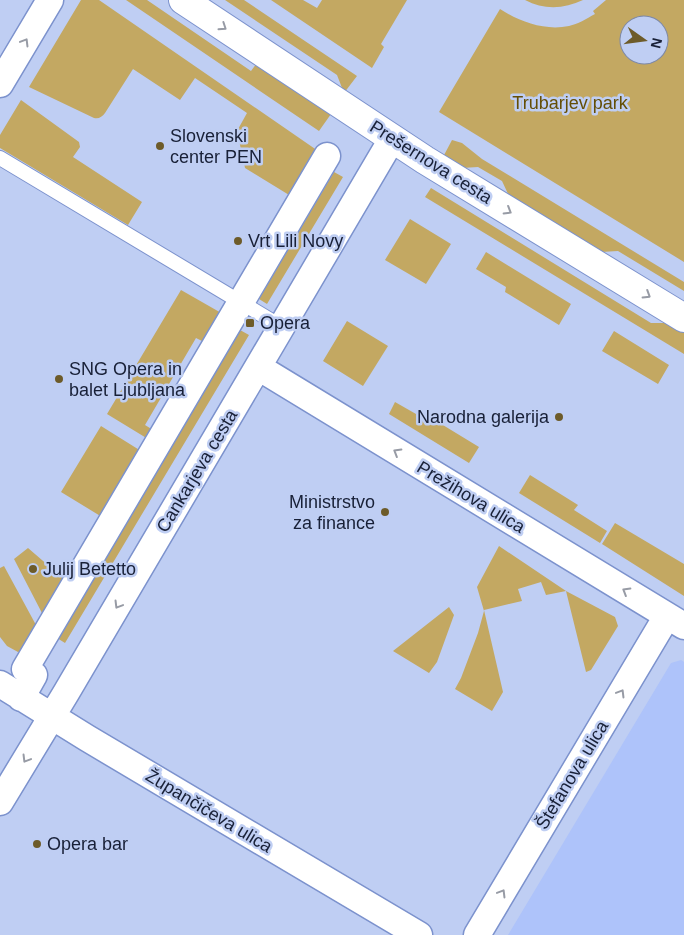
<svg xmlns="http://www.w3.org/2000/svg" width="684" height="935" font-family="Helvetica,sans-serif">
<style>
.built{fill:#aec3fa}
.green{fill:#c3a862;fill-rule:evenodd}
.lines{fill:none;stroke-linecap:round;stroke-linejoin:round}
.lane-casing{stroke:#7c92cd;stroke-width:16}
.street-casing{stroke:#7c92cd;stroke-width:29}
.secondary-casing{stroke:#7c92cd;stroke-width:30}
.lane{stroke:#fff;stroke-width:14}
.street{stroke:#fff;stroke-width:26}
.secondary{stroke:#fff;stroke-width:28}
.oneway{stroke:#979ba5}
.poi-dot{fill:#6d5b29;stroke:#bfcef3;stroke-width:2}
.labels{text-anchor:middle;stroke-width:5;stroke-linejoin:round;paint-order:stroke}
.park-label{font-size:18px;fill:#644e05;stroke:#bfcef3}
.poi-label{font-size:18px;fill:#182037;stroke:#bfcef3;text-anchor:start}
.street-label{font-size:18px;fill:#182037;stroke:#bfcef3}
</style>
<rect width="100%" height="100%" fill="#bfcef3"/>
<!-- built -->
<path class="built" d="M 681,660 L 684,662 L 684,935 L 508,935 L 671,663 Z"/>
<!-- green -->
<path class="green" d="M 81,0 L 99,0 L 321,153 L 294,198 L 245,168 L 237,131 L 247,113 L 195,78 L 180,100 L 133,69 L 105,113 C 102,117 99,119 94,118 L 29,87 Z
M 126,0 L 147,0 L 251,71 L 257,63 L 331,114 L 319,131 Z
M 225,0 L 244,0 L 357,76 L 344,93 L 337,75 Z
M 271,0 L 303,0 L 317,8 L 322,0 L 407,0 L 381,44 L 384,47 L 372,68 Z
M 525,0 L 583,0 C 564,9 544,10 525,0 Z
M 606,0 L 684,0 L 684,262 L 439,112 L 500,9 C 520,22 545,31 569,26 C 578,24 586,19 595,14 L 593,11 ZM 629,25 L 659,25 L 659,55 L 629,55 Z
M 21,100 L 79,142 L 80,147 L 73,157 L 142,202 L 128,225 L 0,148 L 0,135 Z
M 452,140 L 462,143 L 482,159 L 684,282 L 684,291 L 618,251 L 601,252 L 509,196 L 502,181 L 478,167 L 462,168 L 443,157 Z
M 334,172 L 343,177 L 267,304 L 259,299 Z
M 431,188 L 651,323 L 670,323 L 684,331 L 684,354 L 425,197 Z
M 410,219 L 451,244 L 426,284 L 385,260 Z
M 486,252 L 571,304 L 559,325 L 505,292 L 506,287 L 476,269 Z
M 181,290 L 223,314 L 206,343 L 196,338 L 145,425 L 153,430 L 148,439 L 107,414 Z
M 347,321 L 388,346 L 363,386 L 323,361 Z
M 240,330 L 249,335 L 65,643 L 57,638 Z
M 614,331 L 669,365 L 658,384 L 602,351 Z
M 395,402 L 430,422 L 433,419 L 479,447 L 469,463 L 389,414 Z
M 101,426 L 141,451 L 102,517 L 61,492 Z
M 530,475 L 578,505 L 574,510 L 607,531 L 600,543 L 519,493 Z
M 615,523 L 684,564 L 684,596 L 602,544 Z
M 499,546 L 566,591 L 615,617 L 618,626 L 591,670 L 586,672 L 566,591 L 546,595 L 541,582 L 518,589 L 522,601 L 484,610 L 503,692 L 492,711 L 455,689 L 461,678 L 478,633 L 484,611 L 477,587 Z
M 28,548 L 64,579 L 43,615 L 14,559 Z
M 4,566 L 36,625 L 21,651 L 18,652 L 7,646 L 0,637 L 0,568 Z
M 449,607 L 454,615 L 437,662 L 429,673 L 393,651 Z"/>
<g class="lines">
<!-- lane casing -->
<g class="lane-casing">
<path id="lane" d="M 0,158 L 282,327"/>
</g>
<!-- street casing -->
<g class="street-casing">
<path id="street" d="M 0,84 L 50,0
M 258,367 L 684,626
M 0,684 L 87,738 L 419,935
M 21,698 L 34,675 L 25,669 L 327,156
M 0,802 L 66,693 L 392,139
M 477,935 L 667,616"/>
</g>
<!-- secondary casing -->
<g class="secondary-casing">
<path id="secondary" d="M 183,0 L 425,160 L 684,318"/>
</g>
<!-- lane -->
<use href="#lane" class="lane"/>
<!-- street -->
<use href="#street" class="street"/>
<!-- secondary -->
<use href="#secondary" class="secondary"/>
</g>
<!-- one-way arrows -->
<defs><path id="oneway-chevron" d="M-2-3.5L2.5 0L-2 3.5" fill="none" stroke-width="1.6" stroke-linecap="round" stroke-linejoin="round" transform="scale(1.25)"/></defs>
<g class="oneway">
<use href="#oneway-chevron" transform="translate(223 27) rotate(34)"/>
<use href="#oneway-chevron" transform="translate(25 42) rotate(-59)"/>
<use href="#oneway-chevron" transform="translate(508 211) rotate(31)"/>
<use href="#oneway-chevron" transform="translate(647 295) rotate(32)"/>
<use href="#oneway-chevron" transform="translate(397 452) rotate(-149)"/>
<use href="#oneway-chevron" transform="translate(626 591) rotate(-149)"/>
<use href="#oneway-chevron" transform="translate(118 605) rotate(121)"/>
<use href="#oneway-chevron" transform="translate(621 693) rotate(-59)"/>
<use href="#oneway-chevron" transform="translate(26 759) rotate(121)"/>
<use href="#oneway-chevron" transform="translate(502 893) rotate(-59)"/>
</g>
<!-- markers -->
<g class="poi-dot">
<circle cx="160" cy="146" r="5"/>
<circle cx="238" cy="241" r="5"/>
<rect x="245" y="318" width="10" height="10" rx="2.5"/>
<circle cx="59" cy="379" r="5"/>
<circle cx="559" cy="417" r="5"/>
<circle cx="385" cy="512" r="5"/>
<circle cx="33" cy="569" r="5"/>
<circle cx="37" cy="844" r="5"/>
</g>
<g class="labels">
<!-- park labels -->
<g class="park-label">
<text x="570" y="109">Trubarjev park</text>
</g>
<!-- poi labels -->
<g class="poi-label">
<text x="170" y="142">Slovenski<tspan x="170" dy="21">center PEN</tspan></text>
<text x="248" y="247">Vrt Lili Novy</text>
<text x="260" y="329">Opera</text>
<text x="69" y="375">SNG Opera in<tspan x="69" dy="21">balet Ljubljana</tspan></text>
<text x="549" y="423" text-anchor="end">Narodna galerija</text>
<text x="375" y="508" text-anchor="end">Ministrstvo<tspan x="375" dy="21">za finance</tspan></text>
<text x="43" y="575">Julij Betetto</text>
<text x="47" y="850">Opera bar</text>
</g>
<!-- street labels -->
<g class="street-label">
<text transform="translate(431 162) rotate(32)" y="6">Prešernova cesta</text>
<text transform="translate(197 471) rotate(-59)" y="6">Cankarjeva cesta</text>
<text transform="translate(471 497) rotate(31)" y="6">Prežihova ulica</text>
<text transform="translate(572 775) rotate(-59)" y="6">Štefanova ulica</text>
<text transform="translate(209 811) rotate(31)" y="6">Župančičeva ulica</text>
</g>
</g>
<!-- north arrow -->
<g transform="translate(644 40) rotate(104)"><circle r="24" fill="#bfcef3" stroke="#7c88a8"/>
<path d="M0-4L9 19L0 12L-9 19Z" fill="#6d5b29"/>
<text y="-8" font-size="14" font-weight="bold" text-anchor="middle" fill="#182037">N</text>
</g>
</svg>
